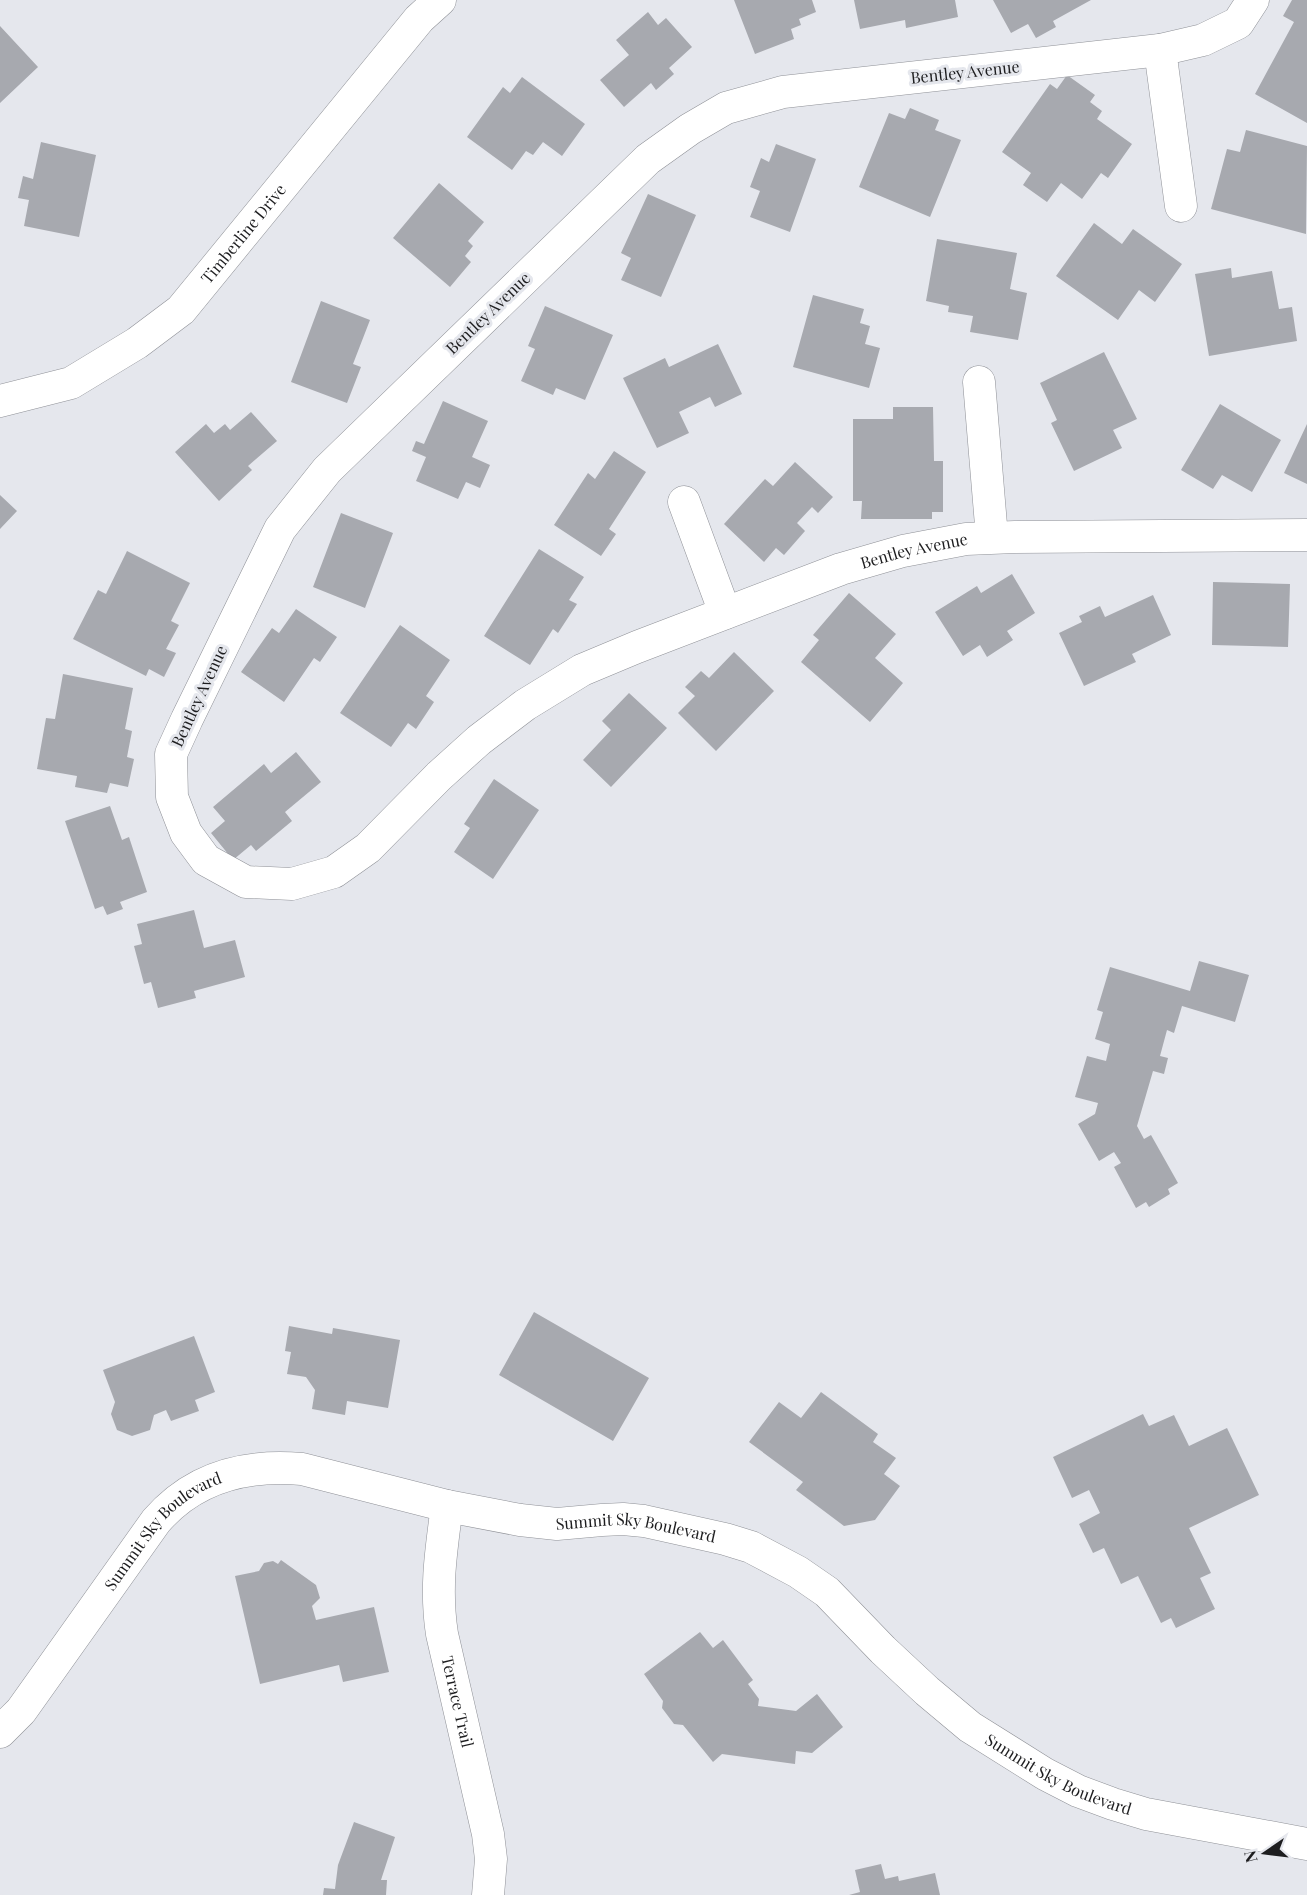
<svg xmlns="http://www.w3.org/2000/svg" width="1307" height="1895" font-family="'Playfair Display',serif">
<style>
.building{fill:#a7a9af}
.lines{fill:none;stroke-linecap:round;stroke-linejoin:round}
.street-casing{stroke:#8f9197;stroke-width:33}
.street{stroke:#fff;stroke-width:32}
.labels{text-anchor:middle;stroke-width:6;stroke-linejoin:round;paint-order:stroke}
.street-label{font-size:16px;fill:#1d1d1f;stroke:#e5e7ed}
</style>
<rect width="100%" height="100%" fill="#e5e7ed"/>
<!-- building -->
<path class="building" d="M 734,0 L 812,0 L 816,12 L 799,19 L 801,25 L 791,29 L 794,39 L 755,54 Z
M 854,0 L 955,0 L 958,17 L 906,28 L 905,20 L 860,29 Z
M 993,0 L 1091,0 L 1053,21 L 1056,27 L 1036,38 L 1028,24 L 1011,33 Z
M 1292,0 L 1307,0 L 1307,123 L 1255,94 L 1294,22 L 1283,16 Z
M 648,12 L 658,25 L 666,18 L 692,47 L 669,68 L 674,74 L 656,90 L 651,83 L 624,107 L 600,80 L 629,55 L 616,40 Z
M 0,26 L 38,67 L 0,103 Z
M 1067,75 L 1095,95 L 1090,102 L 1102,111 L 1097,119 L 1132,144 L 1108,178 L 1101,173 L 1082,199 L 1061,183 L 1047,202 L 1023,185 L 1031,173 L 1002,152 L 1050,84 L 1057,89 Z
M 522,77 L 585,124 L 562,156 L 543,142 L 533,155 L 526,151 L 512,170 L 467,137 L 503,87 L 510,93 Z
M 910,108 L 939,120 L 935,130 L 961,140 L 930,217 L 859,187 L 889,113 L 905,119 Z
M 1246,130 L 1307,146 L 1306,234 L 1211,209 L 1227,149 L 1240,152 Z
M 41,142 L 96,155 L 79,237 L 24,226 L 29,200 L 18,198 L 23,176 L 33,179 Z
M 776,144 L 816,159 L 790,232 L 750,217 L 760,191 L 750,187 L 761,158 L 769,162 Z
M 439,183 L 484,222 L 468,241 L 473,246 L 465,256 L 471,262 L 450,287 L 393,238 Z
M 648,194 L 696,215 L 661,297 L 621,280 L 631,258 L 621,253 Z
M 1094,223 L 1122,244 L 1133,229 L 1182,264 L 1155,302 L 1139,290 L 1118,320 L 1056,276 Z
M 937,239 L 1017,253 L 1010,289 L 1027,293 L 1018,340 L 970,332 L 973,316 L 948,312 L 949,306 L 926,301 Z
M 1231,268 L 1232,278 L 1272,271 L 1279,309 L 1292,307 L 1297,341 L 1209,356 L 1195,274 Z
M 813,295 L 864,309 L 860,323 L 870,326 L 865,344 L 880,348 L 869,388 L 793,367 Z
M 321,301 L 370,320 L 353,364 L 361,367 L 347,403 L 291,382 Z
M 545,306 L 613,335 L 585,400 L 556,388 L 553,395 L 521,381 L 535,349 L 528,346 Z
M 718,344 L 742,394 L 715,407 L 710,397 L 679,412 L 689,433 L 657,448 L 623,378 L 665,358 L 669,367 Z
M 1104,352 L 1137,419 L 1113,430 L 1122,448 L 1074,471 L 1051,423 L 1057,420 L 1040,383 Z
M 443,401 L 488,421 L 472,457 L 490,465 L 480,488 L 466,482 L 458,499 L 416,481 L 426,457 L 412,451 L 416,441 L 424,444 Z
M 1220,404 L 1281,440 L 1252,492 L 1222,475 L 1213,489 L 1181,470 Z
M 893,407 L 933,407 L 934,461 L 943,461 L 943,512 L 932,512 L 932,519 L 861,519 L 862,501 L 853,501 L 853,419 L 893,419 Z
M 251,412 L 277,441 L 248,466 L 252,470 L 219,501 L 175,452 L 206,424 L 214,433 L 225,424 L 230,430 Z
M 1307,424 L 1307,484 L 1284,473 Z
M 614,451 L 646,472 L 609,529 L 616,534 L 601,556 L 554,525 L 588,473 L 595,479 Z
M 795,462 L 833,497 L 818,513 L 812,507 L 797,523 L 805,531 L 784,555 L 776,548 L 764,562 L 724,524 L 765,479 L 773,486 Z
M 0,495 L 17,511 L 0,529 Z
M 341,513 L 393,533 L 365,608 L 313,587 Z
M 539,549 L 584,577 L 569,600 L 577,604 L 558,633 L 553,629 L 530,665 L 484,636 Z
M 127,551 L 190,583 L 171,621 L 179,625 L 166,649 L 176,653 L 164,677 L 149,669 L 146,676 L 73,639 L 98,590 L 106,594 Z
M 1012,574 L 1035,613 L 1007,631 L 1013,640 L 987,657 L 980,645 L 963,656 L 935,612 L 977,586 L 981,593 Z
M 1213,582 L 1290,584 L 1288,647 L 1212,645 Z
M 849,593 L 896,634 L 875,658 L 903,683 L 870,722 L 801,662 L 819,640 L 813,635 Z
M 1153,595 L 1171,635 L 1132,654 L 1136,662 L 1084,686 L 1059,633 L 1082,622 L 1079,616 L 1100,606 L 1105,617 Z
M 296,609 L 337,637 L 320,662 L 314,658 L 284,702 L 241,672 L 272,628 L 279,633 Z
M 400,625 L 450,660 L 426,696 L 434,702 L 416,729 L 408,723 L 391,747 L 340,713 Z
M 734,652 L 774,691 L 716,751 L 678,713 L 695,696 L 685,687 L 701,671 L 709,678 Z
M 63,674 L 133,688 L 125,729 L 132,731 L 127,757 L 134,759 L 128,787 L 110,783 L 107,793 L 75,787 L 77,776 L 37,769 L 46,718 L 55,719 Z
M 629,693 L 667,728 L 611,787 L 583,760 L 611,730 L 602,721 Z
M 296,752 L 321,782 L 285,812 L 292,821 L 256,851 L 251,845 L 233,860 L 211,833 L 225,821 L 213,807 L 264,764 L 271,773 Z
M 494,779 L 539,810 L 493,879 L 454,852 L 470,828 L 464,824 Z
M 110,806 L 122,840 L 129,837 L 147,892 L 120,902 L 123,909 L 107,915 L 103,906 L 95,909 L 65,821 Z
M 194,910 L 204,948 L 235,940 L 245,977 L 194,991 L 196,998 L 158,1008 L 151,982 L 144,984 L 134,946 L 142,944 L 137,924 Z
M 1199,961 L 1249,975 L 1235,1022 L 1182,1006 L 1174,1033 L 1167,1030 L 1160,1056 L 1168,1058 L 1164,1074 L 1153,1071 L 1137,1126 L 1144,1139 L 1151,1135 L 1178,1183 L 1168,1189 L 1170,1194 L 1149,1207 L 1146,1202 L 1136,1208 L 1114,1167 L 1121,1163 L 1114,1152 L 1099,1161 L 1078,1124 L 1095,1114 L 1098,1103 L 1075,1097 L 1087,1056 L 1106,1061 L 1110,1044 L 1095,1039 L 1103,1012 L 1097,1010 L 1110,967 L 1190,991 Z
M 534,1312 L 649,1378 L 613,1441 L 499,1375 Z
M 289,1326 L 332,1334 L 333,1328 L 400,1340 L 388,1408 L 347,1401 L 345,1415 L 312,1409 L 315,1390 L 306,1377 L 287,1374 L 291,1352 L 285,1351 Z
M 194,1336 L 215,1392 L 195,1400 L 199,1411 L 171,1421 L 166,1410 L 154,1415 L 150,1430 L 132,1436 L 117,1430 L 111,1414 L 115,1402 L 103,1370 Z
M 821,1392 L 878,1434 L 873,1442 L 896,1458 L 884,1474 L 900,1486 L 875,1520 L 844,1526 L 796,1490 L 803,1482 L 749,1442 L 779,1402 L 801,1418 Z
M 1143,1414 L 1149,1426 L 1174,1415 L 1189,1446 L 1227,1428 L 1259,1495 L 1189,1528 L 1211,1573 L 1200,1578 L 1215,1609 L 1176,1628 L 1171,1618 L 1161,1623 L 1138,1576 L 1121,1584 L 1104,1548 L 1093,1553 L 1079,1524 L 1100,1513 L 1089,1490 L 1072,1498 L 1053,1457 Z
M 281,1560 L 316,1585 L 320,1598 L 312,1606 L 316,1620 L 374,1607 L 389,1672 L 343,1682 L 339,1665 L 260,1684 L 235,1576 L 259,1571 L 264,1563 L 273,1561 L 278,1564 Z
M 700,1632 L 713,1648 L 723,1640 L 753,1680 L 748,1684 L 759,1699 L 758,1706 L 796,1711 L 817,1694 L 843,1727 L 812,1753 L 796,1751 L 795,1764 L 722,1754 L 713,1762 L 683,1725 L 674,1724 L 662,1708 L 663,1701 L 644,1674 Z
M 354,1822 L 395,1837 L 381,1880 L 387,1880 L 386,1895 L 323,1895 L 324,1888 L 335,1889 L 338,1865 Z
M 881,1864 L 885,1879 L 898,1876 L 899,1881 L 935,1873 L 940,1895 L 849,1895 L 860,1892 L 855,1870 Z"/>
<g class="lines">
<!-- street casing -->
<g class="street-casing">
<g id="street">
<path id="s1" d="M 1253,0 L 1238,23 L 1203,40 L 1160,50 L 783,92 L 726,108 L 690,129 L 648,159 L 327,470 L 280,529 L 187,719 L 171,754 L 172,797 L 186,833 L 206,860 L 246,882 L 292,884 L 334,872 L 368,848 L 439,776 L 479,740 L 525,705 L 582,670 L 637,647 L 841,569 L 903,551 L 966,539 L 1015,537 L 1307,535"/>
<path d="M 1160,50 L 1181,206"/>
<path d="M 979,382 L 992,537"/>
<path id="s2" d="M 0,401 L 71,383 L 137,343 L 181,310 L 419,19 L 440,0"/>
<path d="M 684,502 L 725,613"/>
<path id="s3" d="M 447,1506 C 441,1551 435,1589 442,1634 L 488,1834 L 491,1859 L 488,1895"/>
<path id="s4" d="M 0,1732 L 21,1711 L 156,1521 C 194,1477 245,1464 302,1469 L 447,1506 L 520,1520 L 557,1524 L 602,1520 L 623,1519 L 644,1521 L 725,1539 L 751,1547 L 798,1572 L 827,1592 L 883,1650 L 927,1691 L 970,1727 L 1045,1774 L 1078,1791 L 1113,1804 L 1146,1814 L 1307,1844"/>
</g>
</g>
<!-- street -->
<use href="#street" class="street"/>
</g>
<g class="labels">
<!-- street labels -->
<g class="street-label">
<text transform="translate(965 72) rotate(-6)" y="6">Bentley Avenue</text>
<text dy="6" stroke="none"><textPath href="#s2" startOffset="304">Timberline Drive</textPath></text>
<text transform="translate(488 313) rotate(-44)" y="6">Bentley Avenue</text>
<text dy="6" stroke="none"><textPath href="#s1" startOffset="2340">Bentley Avenue</textPath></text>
<text transform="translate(199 696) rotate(-65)" y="6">Bentley Avenue</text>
<text dy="6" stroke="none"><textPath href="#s4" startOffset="765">Summit Sky Boulevard</textPath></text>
<text dy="6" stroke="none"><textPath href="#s4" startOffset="261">Summit Sky Boulevard</textPath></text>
<text dy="6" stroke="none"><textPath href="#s3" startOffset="198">Terrace Trail</textPath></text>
<text dy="6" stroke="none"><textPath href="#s4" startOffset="1269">Summit Sky Boulevard</textPath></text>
</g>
</g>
<!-- north arrow -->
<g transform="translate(1265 1853) rotate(256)" stroke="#e5e7ed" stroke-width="4.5" paint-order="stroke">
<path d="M0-4.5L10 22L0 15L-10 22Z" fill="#1d1d1f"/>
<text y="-9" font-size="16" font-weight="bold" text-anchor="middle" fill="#1d1d1f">N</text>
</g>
</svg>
